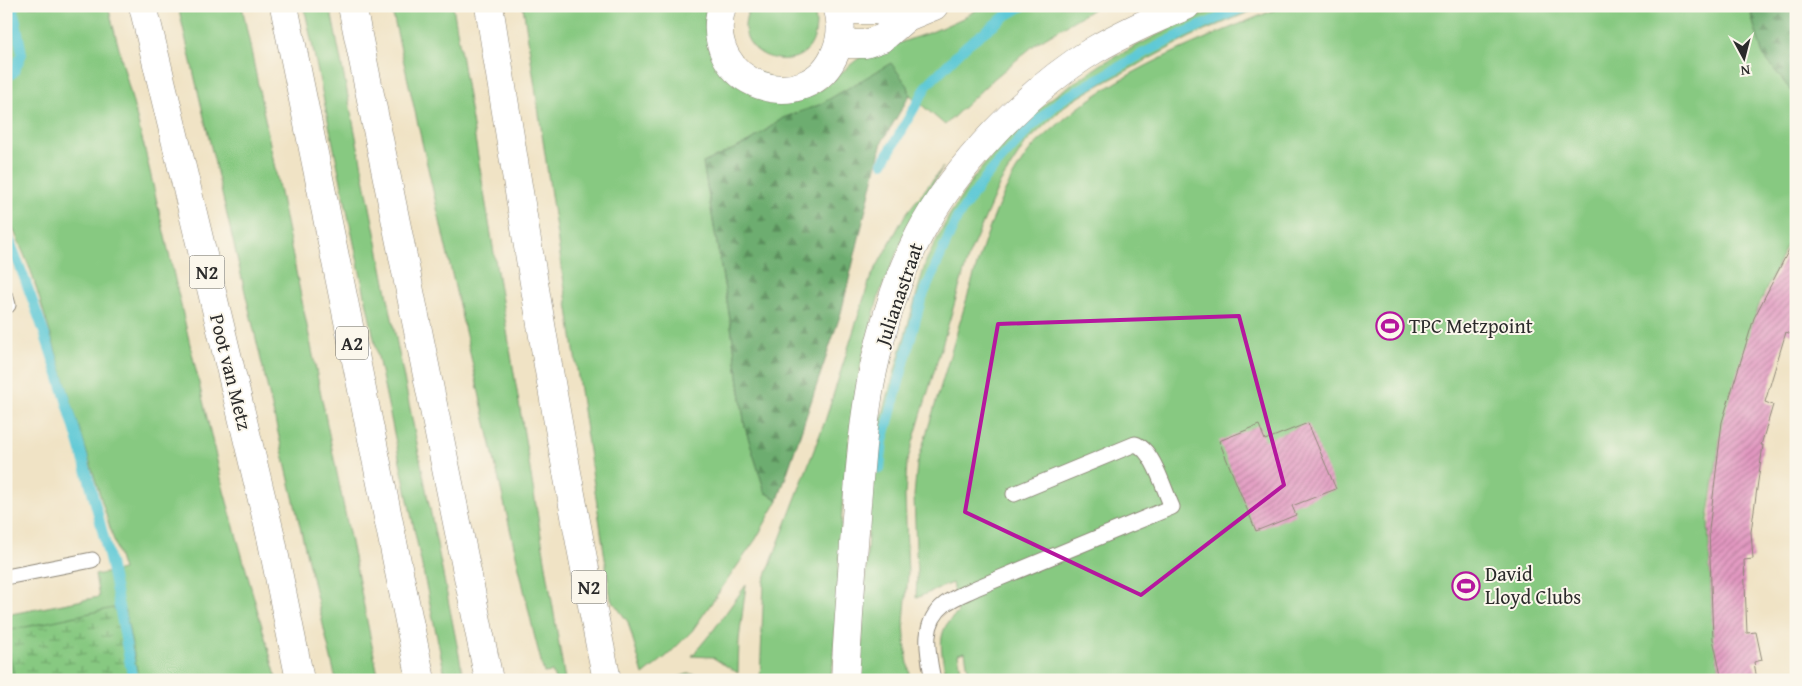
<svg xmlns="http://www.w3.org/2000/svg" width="1802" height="686" font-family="'Gentium Book Plus',serif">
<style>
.grass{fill:#87c981;stroke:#597a56}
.forest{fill:url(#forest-firs);stroke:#4c6c4d}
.wetland{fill:url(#wetland-marsh);stroke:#597a56}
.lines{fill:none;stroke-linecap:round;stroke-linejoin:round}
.stream{stroke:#5ec9d6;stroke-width:10}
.building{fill:url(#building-hatch)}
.service-casing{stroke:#8e8778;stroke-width:17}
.tertiary-casing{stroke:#8e8778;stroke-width:29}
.trunk-casing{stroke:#8e8778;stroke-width:29}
.motorway-casing{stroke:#8e8778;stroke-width:29}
.service{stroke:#fff;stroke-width:15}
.tertiary{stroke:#fff;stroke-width:28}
.trunk{stroke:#fff;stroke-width:28}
.motorway{stroke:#fff;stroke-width:28}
.marked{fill:none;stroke:#b5179e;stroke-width:4;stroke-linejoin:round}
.labels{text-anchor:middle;stroke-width:4;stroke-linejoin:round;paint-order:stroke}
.shield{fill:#fbf7ec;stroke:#696865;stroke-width:1}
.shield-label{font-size:19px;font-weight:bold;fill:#2b2b2b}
.street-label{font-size:20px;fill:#2b2b2b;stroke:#fbf7ec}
.poi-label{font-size:20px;fill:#2b2b2b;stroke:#fbf7ec;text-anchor:start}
</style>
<defs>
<pattern id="forest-firs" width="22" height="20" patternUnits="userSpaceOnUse" patternTransform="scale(1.25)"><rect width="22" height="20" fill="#6dad6f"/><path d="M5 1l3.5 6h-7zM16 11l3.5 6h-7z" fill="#5a8d5b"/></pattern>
<pattern id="wetland-marsh" width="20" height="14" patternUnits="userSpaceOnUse" patternTransform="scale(1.25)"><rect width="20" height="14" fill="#87c981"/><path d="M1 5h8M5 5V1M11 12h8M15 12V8" fill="none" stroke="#6fa36a"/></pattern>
<pattern id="building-hatch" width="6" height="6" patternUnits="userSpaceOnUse" patternTransform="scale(1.25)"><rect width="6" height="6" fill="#e197c0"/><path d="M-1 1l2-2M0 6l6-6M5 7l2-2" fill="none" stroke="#b77b9c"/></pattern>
</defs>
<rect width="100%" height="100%" fill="#fbf7ec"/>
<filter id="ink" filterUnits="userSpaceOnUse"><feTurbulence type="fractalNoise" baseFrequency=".02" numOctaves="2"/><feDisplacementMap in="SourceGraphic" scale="10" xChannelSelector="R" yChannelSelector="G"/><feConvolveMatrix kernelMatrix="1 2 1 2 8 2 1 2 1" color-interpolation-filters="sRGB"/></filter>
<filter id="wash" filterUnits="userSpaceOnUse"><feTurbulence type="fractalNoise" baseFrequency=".0096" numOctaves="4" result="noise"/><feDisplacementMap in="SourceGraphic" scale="20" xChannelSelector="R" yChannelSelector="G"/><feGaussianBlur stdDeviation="1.12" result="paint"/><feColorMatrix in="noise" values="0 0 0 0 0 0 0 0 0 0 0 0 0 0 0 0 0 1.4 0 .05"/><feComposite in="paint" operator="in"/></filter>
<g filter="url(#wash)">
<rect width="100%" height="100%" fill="#f0e3c5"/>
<!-- grass -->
<path class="grass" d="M 6,6 L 108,6 L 144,146 L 224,491 L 277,680 L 6,680 L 6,615 L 99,597 L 95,575 L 123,570 L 31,271 L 6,212 Z
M 178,6 L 242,6 L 379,680 L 336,680 Z
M 304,6 L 330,6 L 464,680 L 446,680 Z
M 391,6 L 453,6 L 565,680 L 555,680 L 552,672 L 544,673 L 534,634 Z
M 523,6 L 707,6 C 704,22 707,36 711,51 L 811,96 C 833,84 843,69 862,56 L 934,31 L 963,18 L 983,6 L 1098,6 L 1038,42 L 990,82 L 945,125 L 910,95 L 908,86 L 848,90 L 819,105 L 783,118 L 749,142 L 703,163 L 730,319 L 745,427 L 765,492 L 778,500 L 756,539 L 692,631 L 668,655 L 643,675 L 628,622 L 611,599 Z
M 751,6 L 811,6 C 816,14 817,23 815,33 C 807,82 722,57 751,6 Z
M 1224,6 L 1263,6 L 1190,37 L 1094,88 L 1066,105 L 1026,143 L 1000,183 L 969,255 L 907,462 L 905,497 L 908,575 L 904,622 L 906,652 L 911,680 L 860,680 L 869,516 L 876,438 L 926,261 L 949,216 L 972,180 L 1005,139 L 1053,97 L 1103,63 L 1173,27 Z
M 1284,6 L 1758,6 L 1751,15 L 1763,55 L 1796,97 L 1796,226 L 1759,305 L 1723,421 L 1708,521 L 1713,633 L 1722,680 L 970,680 L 965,652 L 958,654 L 963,680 L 947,680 C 944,662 936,641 947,624 C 949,620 954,616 958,613 L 952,583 L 916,598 L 917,576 L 914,496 L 917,464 C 933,412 949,360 964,308 C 979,258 998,189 1032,148 C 1038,141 1047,135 1054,128 C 1119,69 1204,39 1284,6 Z
M 943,167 L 910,222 L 879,295 L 864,350 L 854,402 L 843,493 L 833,664 L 830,680 L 760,680 L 764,581 L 825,421 L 870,279 L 905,215 Z
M 746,585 L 739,640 L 738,673 L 712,657 L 692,656 L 715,628 Z
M 688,674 L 702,675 L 714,680 L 670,680 Z"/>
<!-- forest -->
<path class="forest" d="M 1758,6 L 1796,6 L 1796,97 L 1763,55 L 1751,15 Z
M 891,63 L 908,86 L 910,95 L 882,142 L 841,313 L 778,500 L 765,492 L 745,427 L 730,319 L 703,163 L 749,142 L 783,118 L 819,105 Z"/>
<!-- wetland -->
<path class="wetland" d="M 113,608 L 125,610 L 139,680 L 15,680 L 6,640 L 7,631 Z"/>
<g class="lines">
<!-- stream -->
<path class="stream" d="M 6,78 L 14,72 L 22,54 L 13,6
M 883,163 L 928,84 L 967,45 L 1004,17 L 1023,6
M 6,232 C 48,333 80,440 106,546 C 117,590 124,635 133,680
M 880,469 L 883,441 L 921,300 L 957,218 L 985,178 L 1031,127 L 1061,100 L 1140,55 L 1188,31 L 1248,6"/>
</g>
<g id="blocks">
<!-- building -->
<path class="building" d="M 1796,236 L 1796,336 L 1786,332 L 1765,402 L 1773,405 L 1761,445 L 1763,445 L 1751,532 L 1753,559 L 1744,560 L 1747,633 L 1756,632 L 1762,660 L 1754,662 L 1757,680 L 1722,680 L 1713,639 L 1709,530 L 1722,422 L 1754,318 Z
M 1308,423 L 1336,489 L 1292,506 L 1296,515 L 1256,531 L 1219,441 L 1259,425 L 1265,440 Z"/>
</g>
</g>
<g filter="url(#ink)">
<use href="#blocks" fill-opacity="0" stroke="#8e8778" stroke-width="1"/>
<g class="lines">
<!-- service casing -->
<g class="service-casing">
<path id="service" d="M 6,298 L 8,305
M 6,577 L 92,560
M 933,680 C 928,654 920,623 945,604 C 954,597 966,593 976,588 L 1172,507 C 1164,490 1153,449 1135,444 L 1014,494"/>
</g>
<!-- tertiary casing -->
<g class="tertiary-casing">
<path id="tertiary" d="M 722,6 C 699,87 809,121 836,51 C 842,36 842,21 837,6
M 839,10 L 876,10 L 907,17
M 839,44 L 865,44 L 883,38 L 907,17 L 934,6
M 845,680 C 848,625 852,571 856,517 C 860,468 863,419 873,371 C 883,325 897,277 919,235 C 955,166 1027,91 1094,50 C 1123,33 1154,19 1186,6"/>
</g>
<!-- trunk casing -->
<g class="trunk-casing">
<path id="trunk" d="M 143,6 L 271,537 L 300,680
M 489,6 C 525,231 561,456 607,680"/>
</g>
<!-- motorway casing -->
<g class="motorway-casing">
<path id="motorway" d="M 284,6 L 421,680
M 352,6 L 489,680"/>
</g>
<!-- service -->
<use href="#service" class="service"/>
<!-- tertiary -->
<use href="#tertiary" class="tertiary"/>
<!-- trunk -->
<use href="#trunk" class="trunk"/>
<!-- motorway -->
<use href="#motorway" class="motorway"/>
</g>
</g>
<!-- marked area -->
<path class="marked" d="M 1239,316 L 1284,485 L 1141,595 L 965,512 L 998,324 Z"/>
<!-- icons -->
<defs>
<g id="stadium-ring" transform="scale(1.4375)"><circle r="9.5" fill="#fbf7ec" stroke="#b5179e" stroke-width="1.5"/><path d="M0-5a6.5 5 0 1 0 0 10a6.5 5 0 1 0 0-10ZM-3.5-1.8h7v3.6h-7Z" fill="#b5179e"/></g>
</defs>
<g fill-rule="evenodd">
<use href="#stadium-ring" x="1390" y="326"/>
<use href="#stadium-ring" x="1466" y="586"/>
</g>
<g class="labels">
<!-- shield labels -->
<g class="shield">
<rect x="189.5" y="255.5" width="35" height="33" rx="4"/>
<rect x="336" y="326.5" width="32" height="33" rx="4"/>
<rect x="571.5" y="570.5" width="35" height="33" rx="4"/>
</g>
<g class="shield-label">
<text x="207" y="279">N2</text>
<text x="352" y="350">A2</text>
<text x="589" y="594">N2</text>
</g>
<!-- street labels -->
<g class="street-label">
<text transform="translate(899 294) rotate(-71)" y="7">Julianastraat</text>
<text transform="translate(231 372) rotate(76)" y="7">Poot van Metz</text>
</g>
<!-- poi labels -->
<g class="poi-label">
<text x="1409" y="333">TPC Metzpoint</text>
<text x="1485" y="581">David<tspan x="1485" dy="23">Lloyd Clubs</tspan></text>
</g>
</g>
<!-- margin -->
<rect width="1802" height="686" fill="none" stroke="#fbf7ec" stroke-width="25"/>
<!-- north arrow -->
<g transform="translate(1744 58) rotate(173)" stroke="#fbf7ec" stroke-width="4" paint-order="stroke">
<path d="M0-4L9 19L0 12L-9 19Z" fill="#2b2b2b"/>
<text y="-8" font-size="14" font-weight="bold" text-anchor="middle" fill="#2b2b2b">N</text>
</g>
</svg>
